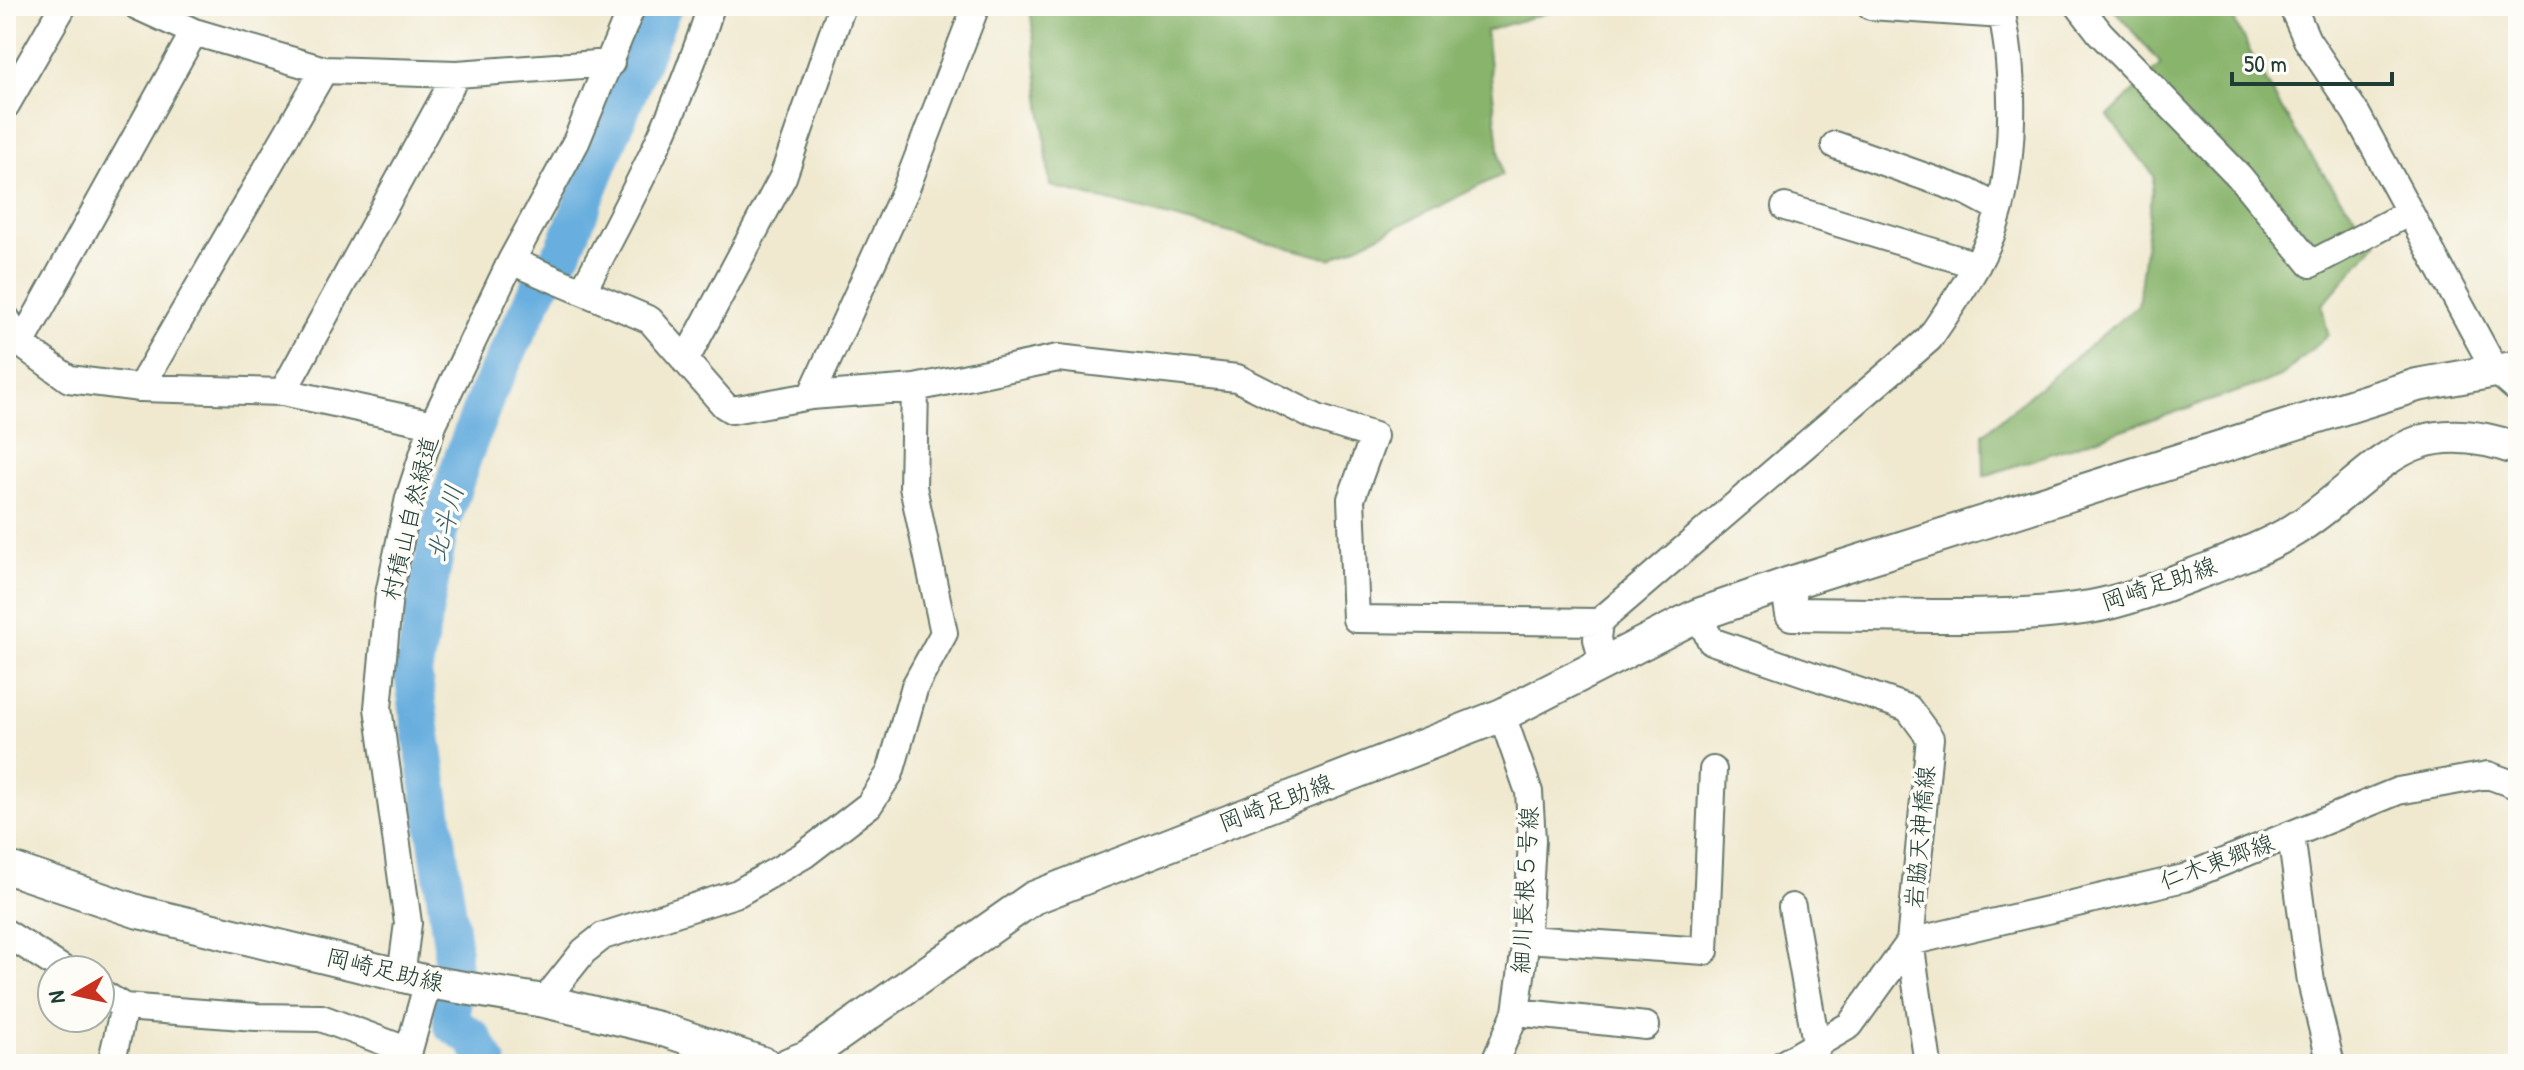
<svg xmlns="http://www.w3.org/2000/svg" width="2524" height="1070" font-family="'Patrick Hand','Klee One',sans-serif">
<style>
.forest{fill:#88b46c;stroke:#547850;stroke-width:2}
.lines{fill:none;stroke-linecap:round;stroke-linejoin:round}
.river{stroke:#67aede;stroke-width:38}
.minor-casing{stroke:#68796b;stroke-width:30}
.major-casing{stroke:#68796b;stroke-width:36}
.minor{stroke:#fff;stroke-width:26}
.major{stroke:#fff;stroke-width:32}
.labels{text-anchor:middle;stroke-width:7;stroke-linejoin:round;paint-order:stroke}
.street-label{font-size:24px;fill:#1f3d34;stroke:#fdfcf7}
.water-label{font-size:26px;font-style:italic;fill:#355f67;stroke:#fdfcf7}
</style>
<rect width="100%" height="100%" fill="#fdfcf7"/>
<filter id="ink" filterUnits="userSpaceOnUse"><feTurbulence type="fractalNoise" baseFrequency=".0125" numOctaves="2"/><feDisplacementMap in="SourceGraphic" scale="16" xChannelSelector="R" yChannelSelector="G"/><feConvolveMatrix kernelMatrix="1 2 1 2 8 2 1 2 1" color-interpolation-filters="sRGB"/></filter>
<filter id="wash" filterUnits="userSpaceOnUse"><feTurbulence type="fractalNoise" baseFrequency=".006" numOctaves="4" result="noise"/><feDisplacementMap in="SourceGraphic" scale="32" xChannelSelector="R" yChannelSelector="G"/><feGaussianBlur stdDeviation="1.8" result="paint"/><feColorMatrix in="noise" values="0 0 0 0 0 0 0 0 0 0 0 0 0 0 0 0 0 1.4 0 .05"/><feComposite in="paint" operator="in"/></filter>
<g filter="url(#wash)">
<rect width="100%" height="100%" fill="#f0e9d0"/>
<!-- forest -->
<path class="forest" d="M 1030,6 L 1570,6 L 1486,31 L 1502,175 L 1331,259 L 1050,186 Z
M 2111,6 L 2227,6 C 2268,90 2315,172 2377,242 L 2322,305 L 2328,335 L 2281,377 L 1984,476 L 1983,434 L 2138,305 L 2154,176 L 2108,116 L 2161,64 Z"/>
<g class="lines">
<!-- river -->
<path class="river" d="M 488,1064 L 473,1038 L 452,1024 L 452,944 L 413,673 L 439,531 L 463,457 L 487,394 L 540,286 L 564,250 L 663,6"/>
</g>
</g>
<g filter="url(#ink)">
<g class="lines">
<!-- minor casing -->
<g class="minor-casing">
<path id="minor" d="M 137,6 L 194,32 L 324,70 L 457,74 L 611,63
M 1870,6 L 2003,15
M 2079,6 L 2100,33 L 2239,176 L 2311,264 L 2408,213
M 2292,6 L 2307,40 L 2356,113 L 2495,370 L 2518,390
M 6,105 L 63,6
M 1835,145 L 1968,192 L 1998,208
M 1785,207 L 1977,265
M 511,261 L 650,320 L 724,405 L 732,410 L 811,396 L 915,388 L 1058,358 L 1237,378 L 1317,418 L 1374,436 L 1351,499 L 1356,619 L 1599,622
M 583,290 C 633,197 680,107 711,6
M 6,318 L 21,344 L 69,379 L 140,388 L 283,392 L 433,424
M 21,344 L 194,32
M 685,361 L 783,177 L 842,6
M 140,388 L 324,70
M 283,392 L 457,74
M 811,396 L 905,191 L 976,6
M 1698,615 L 1711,641 L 1908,708 L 1930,738 L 1910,942 L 1928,1064
M 1603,663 L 1597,639 L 1599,622 L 1929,339 C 1952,305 1977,271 1992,233 C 2016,170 2016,71 2000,6
M 2291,835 L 2311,982 L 2331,1064
M 1792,907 L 1817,1048
M 6,933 L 64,970
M 1526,939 L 1705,951 L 1713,770
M 1910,942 L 2184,878 L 2398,791 L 2488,775 L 2518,786
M 401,976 L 408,923 L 378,708 L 389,594 L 409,498 L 433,424 L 511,261 L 576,142 L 632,6
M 100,992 L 124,1007 L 256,1017 L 321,1018 L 409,1051
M 544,1001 L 584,951 L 603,936 L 738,893 L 804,855 L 869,805 L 890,773 L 915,686 L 944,633 L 913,487 L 915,388
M 1516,1012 L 1646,1026
M 111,1064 L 124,1007
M 405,1064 L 428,982
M 1494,1064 L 1516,1012 L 1527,932 L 1532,840 L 1529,792 L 1502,715
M 1783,1064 L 1850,1025 L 1910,942"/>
</g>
<!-- major casing -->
<g class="major-casing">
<path id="major" d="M 1787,584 L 2417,385 L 2518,367
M 6,867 L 139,912 L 428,982 L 544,1001 L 658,1028 L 765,1064
M 789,1064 L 807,1057 L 1033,898 L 1502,715 L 1698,615 L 1787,584 L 1792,614 C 1891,614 1992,622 2090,607 C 2127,601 2176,581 2211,568 C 2238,557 2270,545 2294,530 C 2379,476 2402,408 2518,449"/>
</g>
<!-- minor -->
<use href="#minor" class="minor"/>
<!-- major -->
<use href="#major" class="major"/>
</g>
</g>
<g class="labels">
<!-- street labels -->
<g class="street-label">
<text transform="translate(410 518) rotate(-76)" y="8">村積山自然緑道</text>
<text transform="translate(2159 584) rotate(-19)" y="8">岡崎足助線</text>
<text transform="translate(1276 803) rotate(-21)" y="8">岡崎足助線</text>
<text transform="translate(1920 837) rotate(-85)" y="8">岩脇天神橋線</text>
<text transform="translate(2217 862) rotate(-20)" y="8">仁木東郷線</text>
<text transform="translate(1525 890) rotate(-87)" y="8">細川長根５号線</text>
<text transform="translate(385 970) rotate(13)" y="8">岡崎足助線</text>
</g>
<!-- water labels -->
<g class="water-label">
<text transform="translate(445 523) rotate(-75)" y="9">北斗川</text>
</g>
</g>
<!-- margin -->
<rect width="2524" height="1070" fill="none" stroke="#fdfcf7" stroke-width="32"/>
<!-- north arrow -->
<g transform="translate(76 994) rotate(261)"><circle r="38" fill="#fdfcf7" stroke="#a4b0a9" stroke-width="2"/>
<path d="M0-6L14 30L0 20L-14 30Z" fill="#c8321e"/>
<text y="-12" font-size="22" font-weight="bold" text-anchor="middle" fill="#1f3d34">N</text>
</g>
<!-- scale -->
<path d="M2232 72v12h160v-12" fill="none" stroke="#1f3d34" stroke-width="4"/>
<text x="2244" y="72" font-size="24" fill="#1f3d34" stroke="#fdfcf7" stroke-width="6" paint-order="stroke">50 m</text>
</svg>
